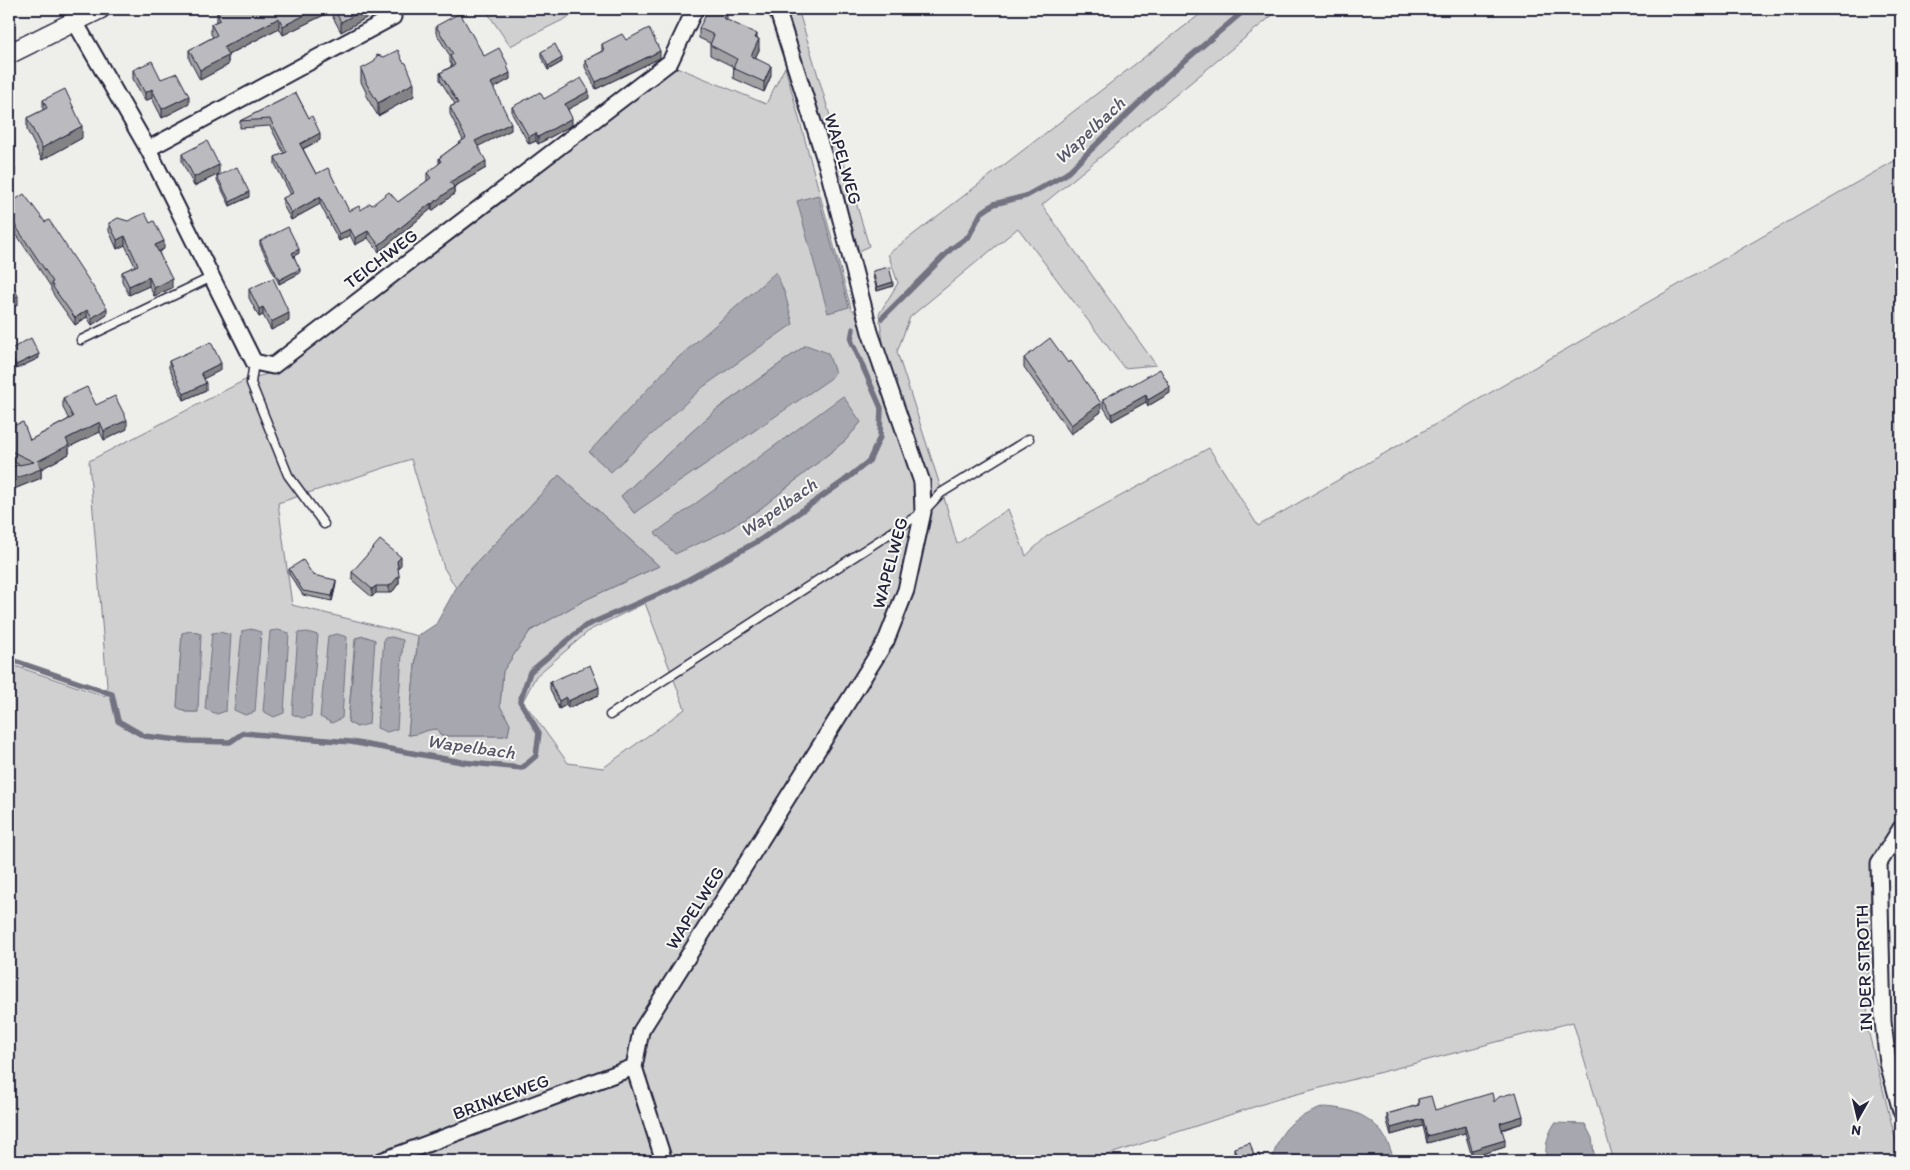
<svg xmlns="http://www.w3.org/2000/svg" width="1910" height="1170" font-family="Itim,sans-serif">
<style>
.green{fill:#d0d0d1;stroke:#797986;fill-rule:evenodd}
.water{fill:#a7a7af;stroke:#727281}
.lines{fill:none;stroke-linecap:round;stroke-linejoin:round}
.stream{stroke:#727281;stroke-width:5.5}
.service-casing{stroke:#22223b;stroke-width:11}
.minor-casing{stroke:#22223b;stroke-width:19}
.tertiary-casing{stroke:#22223b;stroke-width:22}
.service{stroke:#f6f6f2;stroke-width:8}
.minor{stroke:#f6f6f2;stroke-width:15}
.tertiary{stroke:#f6f6f2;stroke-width:19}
.wall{fill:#a1a1a4;stroke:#22223b}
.shaded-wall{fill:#838386;stroke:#22223b}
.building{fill:#bbbbbf;stroke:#22223b}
.labels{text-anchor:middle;stroke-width:4;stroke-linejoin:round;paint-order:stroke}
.street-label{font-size:18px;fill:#22223b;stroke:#f6f6f2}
.water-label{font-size:19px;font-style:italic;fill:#575769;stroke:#f6f6f2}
</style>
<rect width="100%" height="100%" fill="#eeeeeb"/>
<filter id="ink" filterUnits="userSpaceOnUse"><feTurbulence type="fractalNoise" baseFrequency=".02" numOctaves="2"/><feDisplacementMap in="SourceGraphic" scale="10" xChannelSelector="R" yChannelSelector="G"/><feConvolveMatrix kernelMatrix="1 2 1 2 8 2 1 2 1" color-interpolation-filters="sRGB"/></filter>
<g filter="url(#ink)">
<!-- green -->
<path class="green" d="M 485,9 L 585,9 L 510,46 Z
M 786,9 L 798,9 L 869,246 L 859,251 Z
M 1207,9 L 1280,9 L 1042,205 L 1156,365 L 1124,368 L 1018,228 L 910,317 L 897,352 L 945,501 L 957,544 L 1008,509 L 1026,556 L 1047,536 L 1209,448 L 1258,526 L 1901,157 L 1901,818 L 1872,857 L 1867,1026 L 1901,1161 L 1614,1161 L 1573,1022 L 1278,1099 L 1089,1161 L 9,1161 L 9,664 L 105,696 L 107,685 L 89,461 L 247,379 L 276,372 L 674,66 L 766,104 L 785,67 L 851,308 L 884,349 L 879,314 L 898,283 L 888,254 ZM 806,345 L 635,513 L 634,513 L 621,496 L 717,409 ZM 861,422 L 846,440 L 760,509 L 724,532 ZM 411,459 L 444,568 L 456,588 L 468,572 L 559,475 L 659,566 L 585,600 L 530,631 L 503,671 L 500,706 L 510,724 L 508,735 L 503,736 L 441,736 L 437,729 C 426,729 419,735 408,735 L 418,636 L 292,605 L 278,503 ZM 645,603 L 685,709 L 603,768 L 568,763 L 523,701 L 536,676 L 590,630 ZM 182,633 L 198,712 L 187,712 L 177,707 ZM 364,636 L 375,640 L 357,727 L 348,722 L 355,638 Z"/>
<!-- water -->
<path class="water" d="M 818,195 L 849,307 L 828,313 L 797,201 Z
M 776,272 L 785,294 L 793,324 L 703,387 L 611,472 L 589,452 L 672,363 Z
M 806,345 L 828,353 L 835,373 L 830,379 L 634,513 L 621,496 L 717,409 Z
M 843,396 L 861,422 L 846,440 L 760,509 L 724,532 L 675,554 L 655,533 Z
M 559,475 L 659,566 L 585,600 L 530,631 L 503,671 L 500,706 L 510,724 L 508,735 L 503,736 L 441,736 L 437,729 C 426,729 419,735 408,735 L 418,636 L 436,624 L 456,588 L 468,572 Z
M 251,629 L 261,632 L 255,712 L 245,715 L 234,710 L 242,631 Z
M 278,630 L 289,633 L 284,713 L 274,717 L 263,711 L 270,631 Z
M 190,631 L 201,634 L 198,712 L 186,712 L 177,707 L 182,633 Z
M 220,632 L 231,635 L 226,711 L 217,714 L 205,709 L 212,633 Z
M 307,632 L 318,635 L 311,716 L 302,718 L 292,714 L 298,633 Z
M 337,634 L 347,637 L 342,718 L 332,723 L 320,717 L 328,636 Z
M 364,636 L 375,640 L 369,724 L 357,727 L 348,722 L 356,638 Z
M 392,637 L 403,640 L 397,729 L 387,732 L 377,728 L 384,638 Z
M 1324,1107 C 1362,1109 1385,1123 1394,1161 L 1272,1161 C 1280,1127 1292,1119 1324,1107 Z
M 1555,1123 L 1585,1124 L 1592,1138 L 1595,1161 L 1546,1161 C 1545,1147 1547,1135 1555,1123 Z"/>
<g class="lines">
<!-- stream -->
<path class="stream" d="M 882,318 L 951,249 L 969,236 L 981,213 L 994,204 L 1026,196 L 1066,174 L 1166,77 L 1246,9
M 9,659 L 112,694 L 118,721 L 144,736 L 188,741 L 230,742 L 243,733 L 351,742 L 462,762 L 522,768 L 536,756 L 539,733 L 520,701 L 530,672 L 585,626 L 675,587 L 760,540 L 844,481 L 869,461 L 880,437 L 881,408 L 851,340 L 853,329"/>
<!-- service casing -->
<g class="service-casing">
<path id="service" d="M 81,340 L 212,277
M 254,362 L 251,383 L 288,475 L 324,524
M 610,715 L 923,512 L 941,493 L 1029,439"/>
</g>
<!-- minor casing -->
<g class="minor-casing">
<path id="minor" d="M 75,22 L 148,149 L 254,362 L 273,366 L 670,62 L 695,9
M 148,149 L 393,17
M 1901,828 L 1879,863 L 1883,1022 L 1888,1063 L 1901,1111
M 381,1161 L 634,1067
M 664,1161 L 634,1067 L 641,1031 L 886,641 L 906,590 L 923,512 L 922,482 L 870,332 L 827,166 L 777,9"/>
</g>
<!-- tertiary casing -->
<g class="tertiary-casing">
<path id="tertiary" d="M 9,54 L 100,9"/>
</g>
<!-- service -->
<use href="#service" class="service"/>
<!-- minor -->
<use href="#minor" class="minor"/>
<!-- tertiary -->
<use href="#tertiary" class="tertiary"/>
</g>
<!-- wall -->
<path class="wall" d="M 225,9 L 375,9 L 375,13 L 341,32 L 330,12 L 283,35 L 279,28 L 228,55 L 228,65 L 200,80 L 189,59 L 189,50 L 213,37 L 211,34 L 211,24 L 217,21 L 217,13 Z
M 727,20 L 757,39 L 759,50 L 755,58 L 771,76 L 764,92 L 733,78 L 734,67 L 710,55 L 710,43 L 699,38 L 699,28 Z
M 436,26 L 484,56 L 508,70 L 510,79 L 493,88 L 511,130 L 478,146 L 486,168 L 454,187 L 454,194 L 432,211 L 431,209 L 379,252 L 368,238 L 355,245 L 350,235 L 339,241 L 320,204 L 291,220 L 283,205 L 283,198 L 291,195 L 275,164 L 275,157 L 284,153 L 270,126 L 240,128 L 240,121 L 296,93 L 320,140 L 303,149 L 316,174 L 349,211 L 361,210 L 372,205 L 398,202 L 427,181 L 427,173 L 439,164 L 439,158 L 463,140 L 450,114 L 450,107 L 455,104 L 440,80 L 440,73 L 452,66 L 450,62 L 450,56 L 436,33 Z
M 602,44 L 660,58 L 596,89 L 585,67 L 585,60 L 602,51 Z
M 541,52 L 562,62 L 548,70 L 541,57 Z
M 361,69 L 414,96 L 378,116 L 366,96 L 366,92 L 361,82 Z
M 133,70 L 161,79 L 189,104 L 162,118 L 152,98 L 145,101 L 133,79 Z
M 589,98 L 568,109 L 572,125 L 538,144 L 536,141 L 529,144 L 512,114 L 512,107 L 544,99 Z
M 43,100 L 82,138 L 42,160 L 27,130 L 27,118 L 43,110 Z
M 182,154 L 219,174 L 194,186 L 182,162 Z
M 217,176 L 249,197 L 230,206 L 217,180 Z
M 9,204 L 107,315 L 92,325 L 87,317 L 75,325 L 55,297 L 51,290 L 51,287 L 9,223 Z
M 109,223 L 164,249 L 159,252 L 172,288 L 154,296 L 149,286 L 129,295 L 122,281 L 122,272 L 135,266 L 125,245 L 117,249 L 109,231 Z
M 260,241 L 299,253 L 294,256 L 300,273 L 279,284 L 260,245 Z
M 873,271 L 893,286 L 877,291 L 873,276 Z
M 249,289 L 289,321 L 271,330 L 263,315 L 259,317 L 249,298 Z
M 9,350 L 39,358 L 16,369 L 9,354 Z
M 1024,358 L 1068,363 L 1101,412 L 1071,434 L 1024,367 Z
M 169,361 L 221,370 L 204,378 L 206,390 L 184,400 L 169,368 Z
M 1132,385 L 1170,393 L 1148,406 L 1146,402 L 1112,421 L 1103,406 L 1103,399 Z
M 63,398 L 96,405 L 127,429 L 104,440 L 100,432 L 69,447 L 69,454 L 41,469 L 41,478 L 9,491 L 9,467 L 20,465 L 9,460 L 9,427 L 30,440 L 69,419 L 63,408 Z
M 401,565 L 398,568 L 399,583 L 393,591 L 389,593 L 376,593 L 372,597 L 352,580 L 352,572 Z
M 289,569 L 313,575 L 336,584 L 332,601 L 303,595 L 289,574 Z
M 550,682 L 599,695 L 568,708 L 566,705 L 559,709 L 550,689 Z
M 1418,1099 L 1435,1110 L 1494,1102 L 1523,1123 L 1502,1130 L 1505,1147 L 1472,1157 L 1465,1133 L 1427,1143 L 1423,1126 L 1391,1135 L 1387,1121 L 1387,1114 L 1418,1105 Z
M 1234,1148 L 1254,1156 L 1261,1161 L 1235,1161 L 1234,1156 Z"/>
<!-- shaded-wall -->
<path class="shaded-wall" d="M 317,9 L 330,9 L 330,12 L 283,35 L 283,26 Z
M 365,9 L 375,9 L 375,13 L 341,32 L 341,22 Z
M 727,10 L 727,21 L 723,18 Z
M 279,18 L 279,28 L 224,57 L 224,47 Z
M 757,34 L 757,43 L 759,39 L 759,50 L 751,66 L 751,56 L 755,38 Z
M 660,51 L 660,58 L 596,89 L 596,82 Z
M 228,56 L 228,65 L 200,80 L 200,70 Z
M 562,58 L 562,62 L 548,70 L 548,66 Z
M 771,66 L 771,76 L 764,92 L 764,82 Z
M 510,73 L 510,79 L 491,90 L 491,83 Z
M 414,83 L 414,96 L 378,116 L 378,103 Z
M 152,89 L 152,98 L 145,101 L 145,93 Z
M 589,91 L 589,98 L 565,111 L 565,104 Z
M 189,96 L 189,104 L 162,118 L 162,109 Z
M 572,118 L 572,125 L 538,144 L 538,137 Z
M 511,123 L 511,130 L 475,148 L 475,141 Z
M 82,126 L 82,138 L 42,160 L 42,148 Z
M 320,133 L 320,140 L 300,150 L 300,144 Z
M 536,133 L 536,141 L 529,144 L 529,137 Z
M 14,140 L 14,147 L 9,150 L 9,143 Z
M 486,161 L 486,168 L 450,189 L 450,182 Z
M 219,165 L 219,174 L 194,186 L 194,177 Z
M 15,168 L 15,175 L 9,178 L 9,171 Z
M 454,187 L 454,194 L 432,211 L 432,204 Z
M 249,192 L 249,197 L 230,206 L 230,202 Z
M 320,197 L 320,204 L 291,220 L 291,213 Z
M 431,203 L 431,209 L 379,252 L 379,245 Z
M 350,229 L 350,235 L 339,241 L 339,234 Z
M 368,231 L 368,238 L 355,245 L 355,238 Z
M 125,236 L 125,245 L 117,249 L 117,240 Z
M 164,241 L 164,249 L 155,253 L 155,245 Z
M 299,249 L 299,253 L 292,257 L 292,253 Z
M 300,269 L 300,273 L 279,284 L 279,280 Z
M 149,277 L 149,286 L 129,295 L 129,286 Z
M 172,279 L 172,288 L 154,296 L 154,288 Z
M 893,282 L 893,286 L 877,291 L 877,287 Z
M 18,296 L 18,305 L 9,309 L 9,301 Z
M 263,307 L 263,315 L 259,317 L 259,309 Z
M 107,308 L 107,315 L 92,325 L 92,318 Z
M 87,310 L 87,317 L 75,325 L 75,318 Z
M 289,313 L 289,321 L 271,330 L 271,322 Z
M 39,354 L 39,358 L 16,369 L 16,365 Z
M 221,363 L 221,370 L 201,380 L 201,373 Z
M 206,383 L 206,390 L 184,400 L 184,394 Z
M 1170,387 L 1170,393 L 1148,406 L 1148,400 Z
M 1146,395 L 1146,402 L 1112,421 L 1112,414 Z
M 1101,403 L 1101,412 L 1071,434 L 1071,425 Z
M 127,420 L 127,429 L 104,440 L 104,431 Z
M 100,422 L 100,432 L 69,447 L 69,454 L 41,469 L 41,478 L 9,491 L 9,481 L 66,439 Z
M 401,557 L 401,565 L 397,569 L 397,561 Z
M 399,575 L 399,583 L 393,591 L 389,593 L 389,586 Z
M 336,580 L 336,584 L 332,601 L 332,596 Z
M 376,586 L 376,593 L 372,597 L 372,589 Z
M 599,687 L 599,695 L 568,708 L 568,701 Z
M 566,697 L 566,705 L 559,709 L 559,701 Z
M 1523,1116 L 1523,1123 L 1500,1130 L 1500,1123 Z
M 1423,1119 L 1423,1126 L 1391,1135 L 1391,1128 Z
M 1465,1126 L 1465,1133 L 1427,1143 L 1427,1136 Z
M 1505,1140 L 1505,1147 L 1472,1157 L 1472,1150 Z"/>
<!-- building -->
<path class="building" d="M 225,9 L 317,9 L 283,26 L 279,18 L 224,47 L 228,56 L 200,70 L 189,50 L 217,35 L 211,24 L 220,20 L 217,13 Z
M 334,9 L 365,9 L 341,22 Z
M 709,9 L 723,9 L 727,10 L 723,18 L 757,34 L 755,38 L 759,39 L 751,56 L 771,66 L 764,82 L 733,68 L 737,59 L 710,45 L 714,35 L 699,28 Z
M 460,13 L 484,56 L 499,48 L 508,65 L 507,66 L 510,73 L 491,83 L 511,123 L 475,141 L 486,161 L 450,182 L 454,187 L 432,204 L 431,203 L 379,245 L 368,231 L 355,238 L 350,229 L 339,234 L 320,197 L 291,213 L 283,198 L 293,193 L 275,157 L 287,152 L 270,119 L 240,121 L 296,93 L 309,118 L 312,116 L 320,133 L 300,144 L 316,174 L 328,168 L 349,211 L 359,206 L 361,210 L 370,203 L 372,205 L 389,192 L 398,202 L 431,178 L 427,173 L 441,162 L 439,158 L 466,138 L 450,107 L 458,103 L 440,73 L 455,65 L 450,56 L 453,54 L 436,26 Z
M 649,28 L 660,51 L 596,82 L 585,60 L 604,51 L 602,44 L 622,34 L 626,40 Z
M 555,44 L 562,58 L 548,66 L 541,52 Z
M 398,50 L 403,62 L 406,63 L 414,83 L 378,103 L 366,83 L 366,81 L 361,69 L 374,62 L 377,55 L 384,57 Z
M 152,61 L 161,79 L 177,73 L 189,96 L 162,109 L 152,89 L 145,93 L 133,70 Z
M 581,78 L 589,91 L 565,104 L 572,118 L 538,137 L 536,133 L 529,137 L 512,107 L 540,92 L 544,99 Z
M 65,89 L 82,126 L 42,148 L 27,118 L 47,108 L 43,100 Z
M 9,132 L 14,140 L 9,143 Z
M 207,141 L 219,165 L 194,177 L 182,154 Z
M 9,156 L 15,168 L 9,171 Z
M 237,167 L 249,192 L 230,202 L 217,176 Z
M 24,194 L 45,222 L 49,220 L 107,308 L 92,318 L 87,310 L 75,318 L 55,290 L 51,283 L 53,282 L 9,216 L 9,204 Z
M 145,213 L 150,223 L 154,221 L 164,241 L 155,245 L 172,279 L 154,288 L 149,277 L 129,286 L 122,272 L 138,265 L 125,236 L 117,240 L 109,223 L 118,218 L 128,221 Z
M 288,227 L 299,249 L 292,253 L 300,269 L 279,280 L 260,241 Z
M 889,267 L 893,282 L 877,287 L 873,271 Z
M 9,276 L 18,296 L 9,301 Z
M 273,278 L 289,313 L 271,322 L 263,307 L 259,309 L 249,289 Z
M 31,338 L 39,354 L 16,365 L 9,350 Z
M 1050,338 L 1068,363 L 1071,361 L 1101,403 L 1071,425 L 1024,358 Z
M 211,342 L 221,363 L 201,373 L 206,383 L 184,394 L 169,361 Z
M 1160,369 L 1170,387 L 1148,400 L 1146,395 L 1112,414 L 1103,399 L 1130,384 L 1132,385 Z
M 87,387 L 96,405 L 115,396 L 127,420 L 104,431 L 100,422 L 66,439 L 69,445 L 38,461 L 41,469 L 9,481 L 9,467 L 34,462 L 9,450 L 9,427 L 23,422 L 30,440 L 73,417 L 63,398 Z
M 380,540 L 401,557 L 397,561 L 399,575 L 393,583 L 389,586 L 376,586 L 372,589 L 352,572 Z
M 303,560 L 313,575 L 336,580 L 332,596 L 303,591 L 289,569 Z
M 590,665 L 599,687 L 568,701 L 566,697 L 559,701 L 550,682 Z
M 1516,1092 L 1523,1116 L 1500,1123 L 1505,1140 L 1472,1150 L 1465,1126 L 1427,1136 L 1423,1119 L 1391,1128 L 1387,1114 L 1419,1105 L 1418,1099 L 1431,1096 L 1435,1110 L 1492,1093 L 1494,1102 L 1499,1097 Z
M 1250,1143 L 1254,1156 L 1259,1154 L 1261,1161 L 1238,1161 L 1234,1148 Z"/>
</g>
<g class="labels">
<!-- street labels -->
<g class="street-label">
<text transform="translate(843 159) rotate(74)" y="6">WAPELWEG</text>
<text transform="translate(381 259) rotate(-37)" y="6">TEICHWEG</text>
<text transform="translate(890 563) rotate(-75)" y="6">WAPELWEG</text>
<text transform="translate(695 908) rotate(-58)" y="6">WAPELWEG</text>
<text transform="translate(1864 968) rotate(-92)" y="6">IN DER STROTH</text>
<text transform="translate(501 1097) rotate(-20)" y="6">BRINKEWEG</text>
</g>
<!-- water labels -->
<g class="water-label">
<text transform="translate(1089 130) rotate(-43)" y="7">Wapelbach</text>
<text transform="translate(778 507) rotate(-35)" y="7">Wapelbach</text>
<text transform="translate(471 746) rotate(8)" y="7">Wapelbach</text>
</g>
</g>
<!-- margin -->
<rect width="1910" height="1170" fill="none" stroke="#f6f6f2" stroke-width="30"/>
<rect x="15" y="15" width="1880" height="1140" fill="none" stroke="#22223b" stroke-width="2" filter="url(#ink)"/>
<!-- north arrow -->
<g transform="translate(1858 1118) rotate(188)" stroke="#f6f6f2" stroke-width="4" paint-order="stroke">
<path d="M0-4L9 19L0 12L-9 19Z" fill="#22223b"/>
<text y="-8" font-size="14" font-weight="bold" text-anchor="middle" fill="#22223b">N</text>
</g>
</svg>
